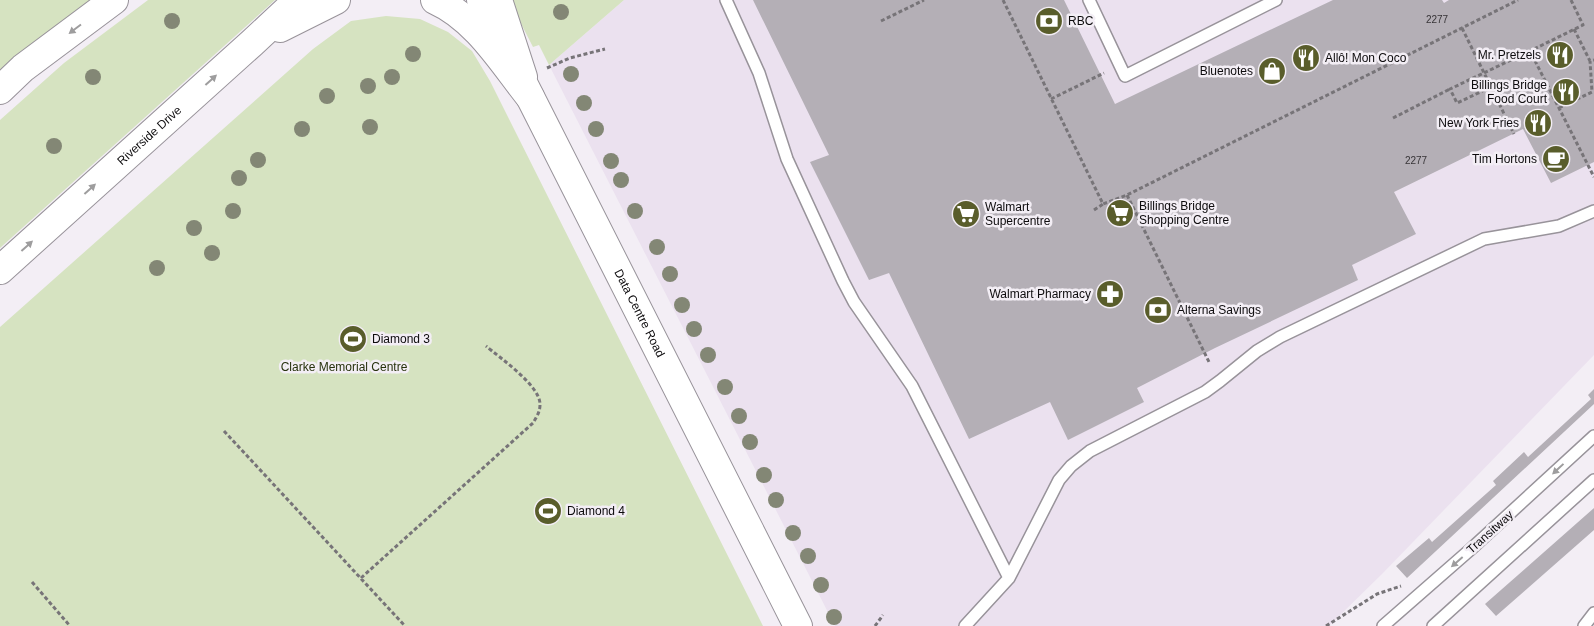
<svg xmlns="http://www.w3.org/2000/svg" width="1594" height="626" font-family="Arial,sans-serif">
<style>
.built{fill:#ebe1ef}
.green{fill:#d6e3c1}
.building{fill:#b4afb6}
.lines{fill:none;stroke-linecap:round;stroke-linejoin:round}
.lane-casing{stroke:#98939a;stroke-width:14}
.secondary-casing{stroke:#98939a;stroke-width:30}
.primary-casing{stroke:#98939a;stroke-width:30}
.path{stroke:#777478;stroke-width:3;stroke-dasharray:4 2.5;stroke-linecap:butt}
.lane{stroke:#fff;stroke-width:11}
.secondary{stroke:#fff;stroke-width:28}
.primary{stroke:#fff;stroke-width:28}
.tree{fill:#838775}
.oneway{fill:#9e9d9e}
.labels{text-anchor:middle;stroke-width:5;stroke-linejoin:round;paint-order:stroke}
.number-label{font-size:10px;fill:#373437}
.poi-label{font-size:12px;fill:#0d0b0d;stroke:#f3eef5;text-anchor:start}
.street-label{font-size:12px;fill:#0d0b0d;stroke:#f3eef5}
.park-label{font-size:12px;fill:#27320d;stroke:#f3eef5}
</style>
<rect width="100%" height="100%" fill="#f3eef5"/>
<!-- built -->
<path class="built" d="M 624,0 L 1594,0 L 1594,355 L 1383,573 L 1329,626 L 835,626 L 549,65 Z"/>
<!-- green -->
<path class="green" d="M 0,0 L 114,0 L 0,90 Z
M 148,0 L 275,0 L 0,248 L 0,120 L 64,63 Z
M 509,0 L 624,0 L 549,65 L 539,45 L 533,47 Z
M 386,16 L 420,19 L 448,32 L 472,51 L 490,81 L 763,626 L 0,626 L 0,327 L 313,49 L 351,21 Z"/>
<!-- building -->
<path class="building" d="M 753,0 L 1064,0 L 1115,104 L 1333,0 L 1442,0 L 1444,3 L 1449,0 L 1594,0 L 1594,162 L 1551,183 L 1523,129 L 1394,192 L 1416,234 L 1352,265 L 1358,280 L 1215,348 L 1137,388 L 1144,402 L 1068,440 L 1050,402 L 969,439 L 889,273 L 869,280 L 810,162 L 829,155 Z
M 1594,389 L 1594,404 L 1407,578 L 1396,566 L 1429,538 L 1432,542 L 1496,485 L 1493,481 L 1524,452 L 1528,457 L 1591,399 L 1588,395 Z
M 1594,508 L 1594,530 L 1496,616 L 1485,604 Z"/>
<g class="lines">
<!-- lane casing -->
<g class="lane-casing">
<path id="lane" d="M 726,0 L 759,73 L 787,159 L 843,281 L 854,302 L 912,386 L 1009,578
M 1089,0 L 1125,76 L 1276,0
M 965,626 L 1009,578 L 1059,480 L 1071,466 L 1090,451 L 1205,392 L 1220,381 L 1257,351 L 1280,337 L 1484,239 L 1559,226 L 1594,211
M 1383,626 L 1471,549 L 1594,436
M 1433,626 L 1594,480
M 1584,626 L 1594,613"/>
</g>
<!-- secondary casing -->
<g class="secondary-casing">
<g id="secondary">
<path id="s1" d="M 481,0 L 798,626"/>
</g>
</g>
<!-- primary casing -->
<g class="primary-casing">
<g id="primary">
<path d="M 435,0 C 477,19 502,62 530,97"/>
<path d="M 498,0 L 523,77"/>
<path d="M 280,28 L 336,0"/>
<path d="M 0,90 L 23,68 L 114,0"/>
<path id="s2" d="M 0,270 L 252,43 L 298,0"/>
</g>
</g>
<!-- path -->
<path class="path" d="M 1003,0 L 1103,204 L 1127,195 L 1518,0
M 1571,0 L 1583,25 L 1530,51 L 1594,177
M 881,21 L 924,0
M 1462,28 L 1514,134
M 1574,29 L 1590,61 L 1594,60
M 547,68 L 570,58 L 605,49
M 1491,87 L 1457,103 L 1450,89 L 1530,51
M 1051,99 L 1104,73
M 1559,108 L 1592,92 L 1590,61
M 1393,118 L 1450,89
M 1127,195 L 1209,362
M 1094,210 L 1103,204
M 224,431 L 405,626
M 361,578 L 533,423 C 536,418 540,412 540,405 C 541,386 500,358 486,346
M 32,582 L 70,626
M 875,626 L 883,615
M 1326,626 L 1377,594 L 1401,586"/>
<!-- lane -->
<use href="#lane" class="lane"/>
<!-- secondary -->
<use href="#secondary" class="secondary"/>
<!-- primary -->
<use href="#primary" class="primary"/>
</g>
<!-- trees -->
<g class="tree">
<circle cx="561" cy="12" r="8"/>
<circle cx="172" cy="21" r="8"/>
<circle cx="413" cy="54" r="8"/>
<circle cx="571" cy="74" r="8"/>
<circle cx="93" cy="77" r="8"/>
<circle cx="392" cy="77" r="8"/>
<circle cx="368" cy="86" r="8"/>
<circle cx="327" cy="96" r="8"/>
<circle cx="584" cy="103" r="8"/>
<circle cx="370" cy="127" r="8"/>
<circle cx="302" cy="129" r="8"/>
<circle cx="596" cy="129" r="8"/>
<circle cx="54" cy="146" r="8"/>
<circle cx="258" cy="160" r="8"/>
<circle cx="611" cy="161" r="8"/>
<circle cx="239" cy="178" r="8"/>
<circle cx="621" cy="180" r="8"/>
<circle cx="233" cy="211" r="8"/>
<circle cx="635" cy="211" r="8"/>
<circle cx="194" cy="228" r="8"/>
<circle cx="657" cy="247" r="8"/>
<circle cx="212" cy="253" r="8"/>
<circle cx="157" cy="268" r="8"/>
<circle cx="670" cy="274" r="8"/>
<circle cx="682" cy="305" r="8"/>
<circle cx="694" cy="329" r="8"/>
<circle cx="708" cy="355" r="8"/>
<circle cx="725" cy="387" r="8"/>
<circle cx="739" cy="416" r="8"/>
<circle cx="750" cy="442" r="8"/>
<circle cx="764" cy="475" r="8"/>
<circle cx="776" cy="500" r="8"/>
<circle cx="793" cy="533" r="8"/>
<circle cx="808" cy="556" r="8"/>
<circle cx="821" cy="585" r="8"/>
<circle cx="834" cy="617" r="8"/>
</g>
<!-- one-way arrows -->
<defs><path id="oneway-solid" d="M-6-.8H1V-3.2L6.5 0L1 3.2V.8H-6Z" transform="scale(1.25)"/></defs>
<g class="oneway">
<use href="#oneway-solid" transform="translate(75 29) rotate(143)"/>
<use href="#oneway-solid" transform="translate(211 80) rotate(-42)"/>
<use href="#oneway-solid" transform="translate(90 189) rotate(-42)"/>
<use href="#oneway-solid" transform="translate(27 246) rotate(-42)"/>
<use href="#oneway-solid" transform="translate(1558 469) rotate(137)"/>
<use href="#oneway-solid" transform="translate(1457 562) rotate(139)"/>
</g>
<!-- icons -->
<defs>
<g id="bank-disc" transform="scale(1.4375)"><circle r="9.5" fill="#595d2b" stroke="#f3eef5"/><path d="M-6-4H6V4H-6ZM0-2.3a2.3 2.3 0 1 0 0 4.6a2.3 2.3 0 1 0 0-4.6Z" fill="#fff"/></g>
<g id="restaurant-disc" transform="scale(1.4375)"><circle r="9.5" fill="#595d2b" stroke="#f3eef5"/><path d="M-5-6h1v4h1v-4h1v4h1v-4h1v5L-1.5 .5V6h-2V.5L-5-1ZM5-6V6H3V1.5H1.5Q1.5-4 5-6Z" fill="#fff"/></g>
<g id="shop-disc" transform="scale(1.4375)"><circle r="9.5" fill="#595d2b" stroke="#f3eef5"/><path d="M-5-2.5h2.3a2.7 3.5 0 0 1 5.4 0H5L5.5 6h-11ZM-1.5-2.5h3a1.5 2.3 0 0 0-3 0Z" fill="#fff"/></g>
<g id="cafe-disc" transform="scale(1.4375)"><circle r="9.5" fill="#595d2b" stroke="#f3eef5"/><path d="M-5.5-4.5H6V0H3Q3 3.5 0 3.5H-2.5Q-5.5 3.5-5.5 0ZM3-3.2v2h1.7v-2ZM-6 4.5H4V6H-6Z" fill="#fff"/></g>
<g id="supermarket-disc" transform="scale(1.4375)"><circle r="9.5" fill="#595d2b" stroke="#f3eef5"/><path d="M-6-5.5h2.5l.6 2H6L4.5 2H-2.5L-4.4-4H-6ZM-1.5 3.2a1.3 1.3 0 1 0 .1 0ZM3 3.2a1.3 1.3 0 1 0 .1 0Z" fill="#fff"/></g>
<g id="pharmacy-disc" transform="scale(1.4375)"><circle r="9.5" fill="#595d2b" stroke="#f3eef5"/><path d="M-2-6h4v4h4v4h-4v4h-4v-4h-4v-4h4Z" fill="#fff"/></g>
<g id="stadium-disc" transform="scale(1.4375)"><circle r="9.5" fill="#595d2b" stroke="#f3eef5"/><path d="M0-5a6.5 5 0 1 0 0 10a6.5 5 0 1 0 0-10ZM-3.5-1.8h7v3.6h-7Z" fill="#fff"/></g>
</defs>
<g fill-rule="evenodd">
<use href="#bank-disc" x="1049" y="21"/>
<use href="#restaurant-disc" x="1560" y="55"/>
<use href="#restaurant-disc" x="1306" y="58"/>
<use href="#shop-disc" x="1272" y="71"/>
<use href="#restaurant-disc" x="1566" y="92"/>
<use href="#restaurant-disc" x="1538" y="123"/>
<use href="#cafe-disc" x="1556" y="159"/>
<use href="#supermarket-disc" x="1120" y="213"/>
<use href="#supermarket-disc" x="966" y="214"/>
<use href="#pharmacy-disc" x="1110" y="294"/>
<use href="#bank-disc" x="1158" y="310"/>
<use href="#stadium-disc" x="353" y="339"/>
<use href="#stadium-disc" x="548" y="511"/>
</g>
<g class="labels">
<!-- number labels -->
<g class="number-label">
<text x="1437" y="23">2277</text>
<text x="1416" y="164">2277</text>
</g>
<!-- poi labels -->
<g class="poi-label">
<text x="1068" y="25">RBC</text>
<text x="1541" y="59" text-anchor="end">Mr. Pretzels</text>
<text x="1325" y="62">Allô! Mon Coco</text>
<text x="1253" y="75" text-anchor="end">Bluenotes</text>
<text x="1547" y="89" text-anchor="end">Billings Bridge<tspan x="1547" dy="14">Food Court</tspan></text>
<text x="1519" y="127" text-anchor="end">New York Fries</text>
<text x="1537" y="163" text-anchor="end">Tim Hortons</text>
<text x="1139" y="210">Billings Bridge<tspan x="1139" dy="14">Shopping Centre</tspan></text>
<text x="985" y="211">Walmart<tspan x="985" dy="14">Supercentre</tspan></text>
<text x="1091" y="298" text-anchor="end">Walmart Pharmacy</text>
<text x="1177" y="314">Alterna Savings</text>
<text x="372" y="343">Diamond 3</text>
<text x="567" y="515">Diamond 4</text>
</g>
<!-- street labels -->
<g class="street-label">
<text dy="4" stroke="none"><textPath href="#s2" startOffset="201">Riverside Drive</textPath></text>
<text dy="4" stroke="none"><textPath href="#s1" startOffset="351">Data Centre Road</textPath></text>
<text transform="translate(1490 532) rotate(-42)" y="4">Transitway</text>
</g>
<!-- park labels -->
<g class="park-label">
<text x="344" y="371">Clarke Memorial Centre</text>
</g>
</g>
</svg>
